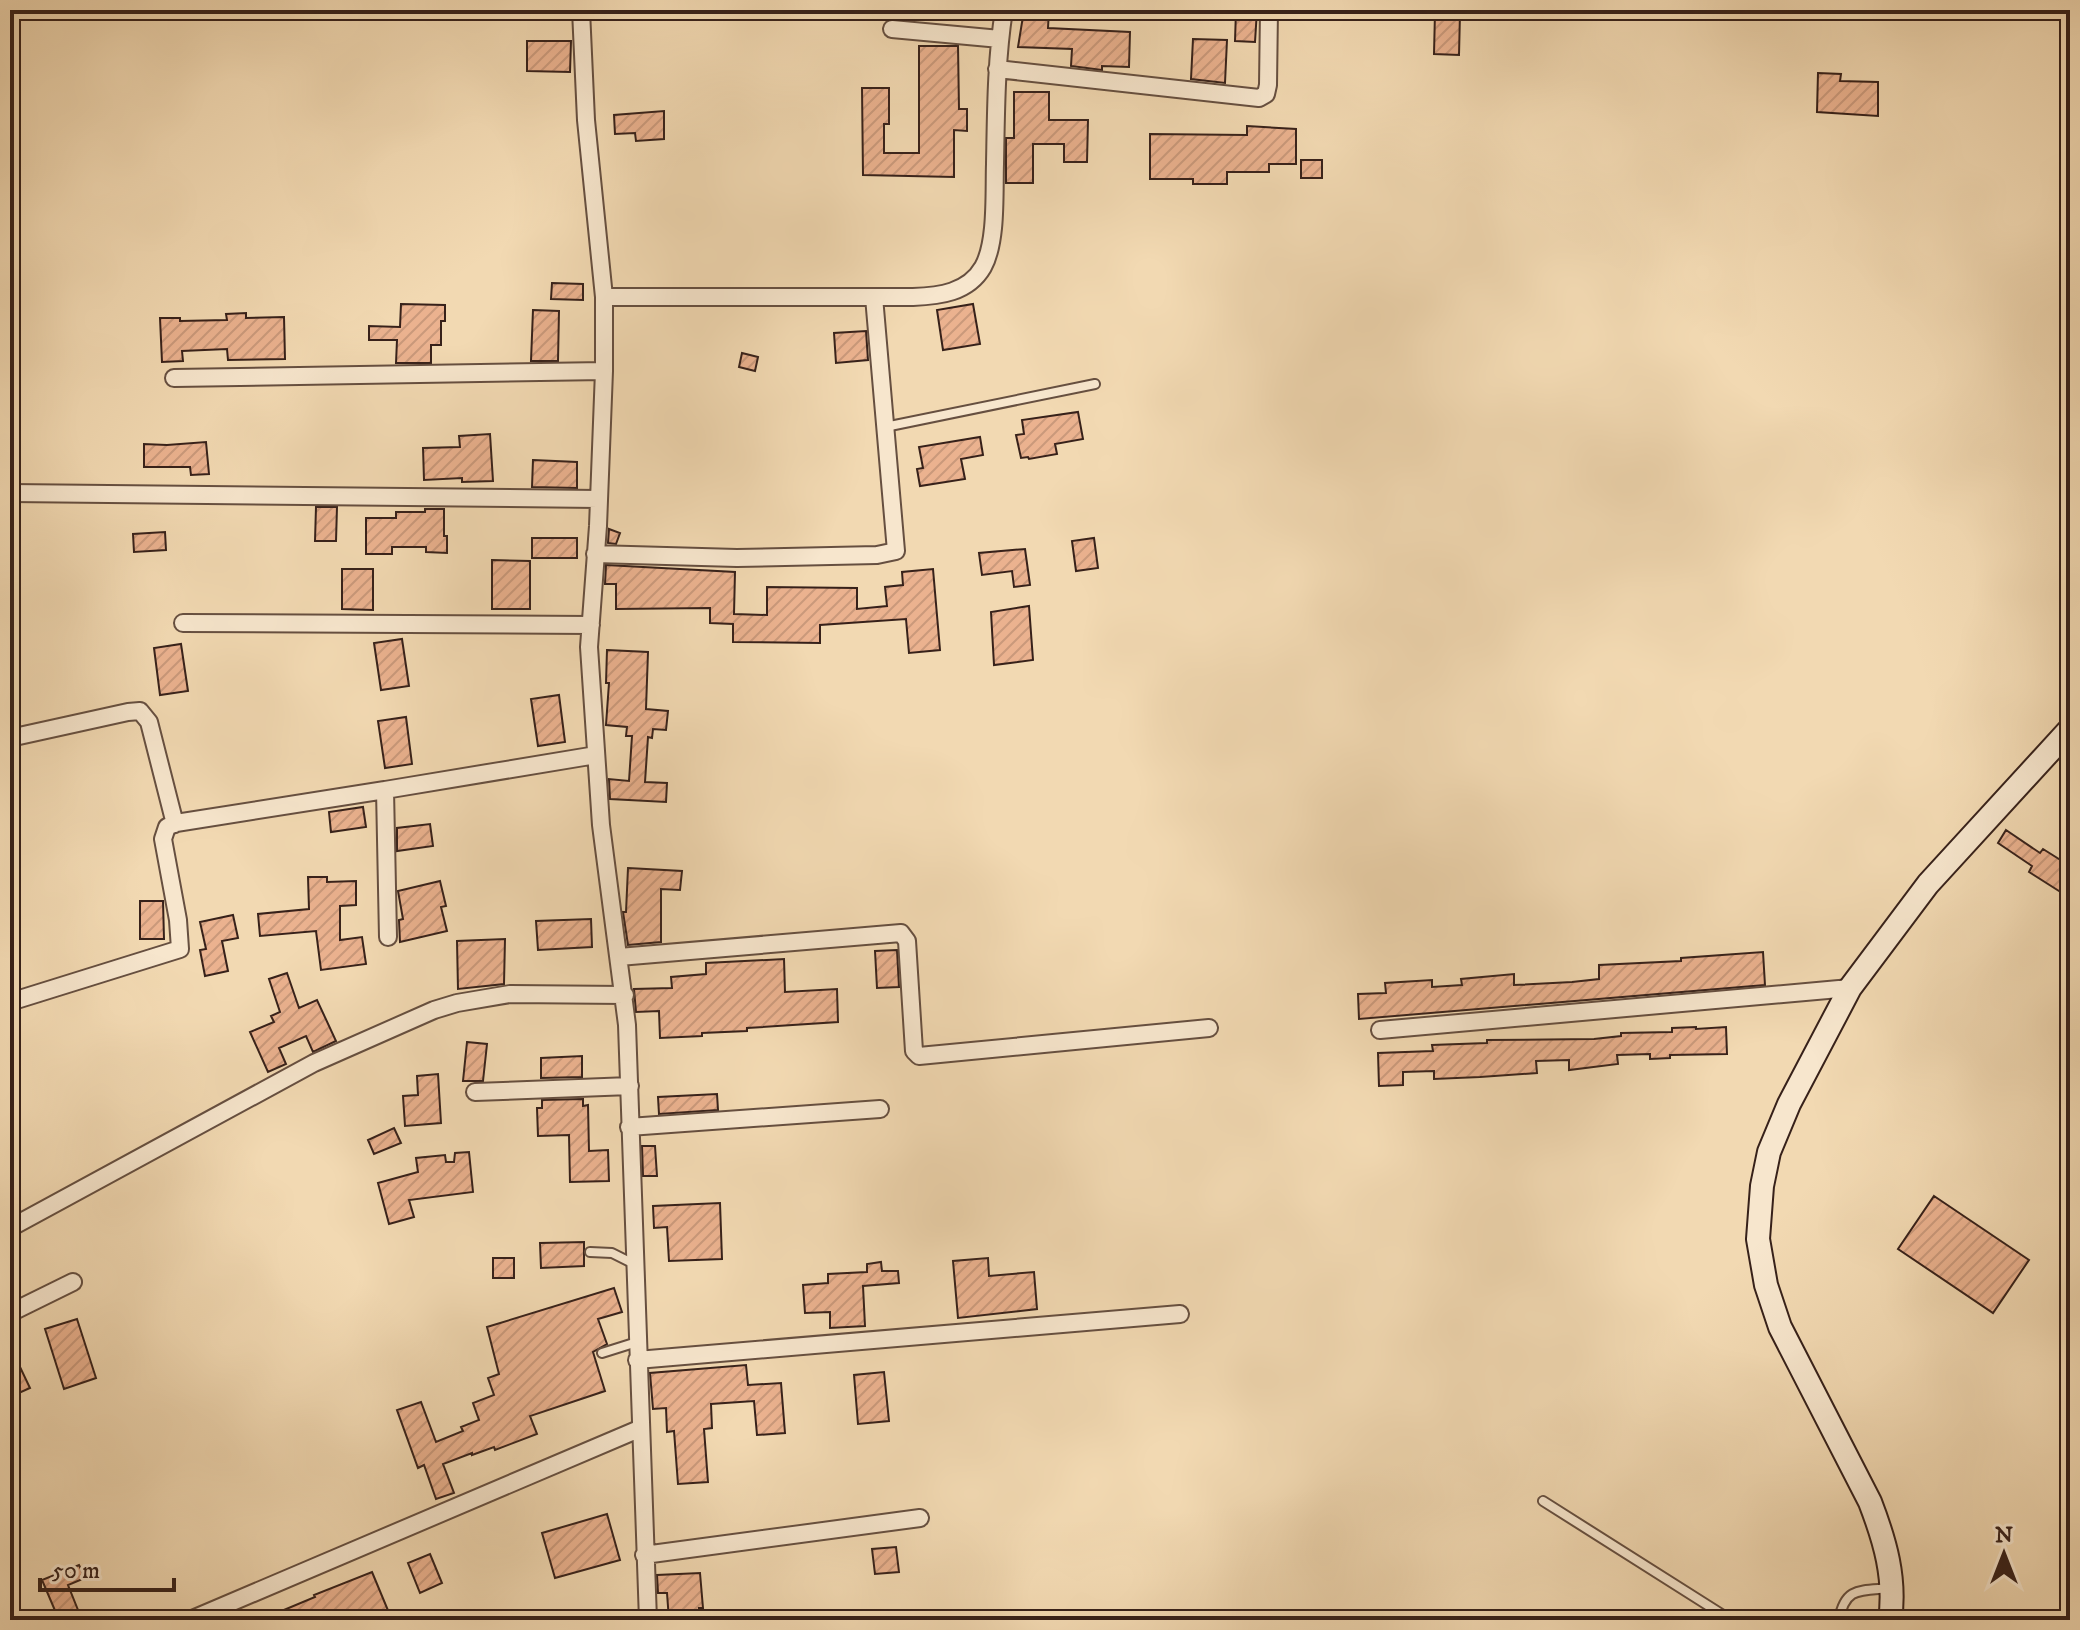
<svg xmlns="http://www.w3.org/2000/svg" width="2080" height="1630" font-family="'IM FELL DW Pica',serif">
<style>
.building{fill:url(#building-hatch);stroke:#37211a;stroke-width:2}
.lines{fill:none;stroke-linecap:round;stroke-linejoin:round}
.lane-casing{stroke:#664f40;stroke-width:12}
.street-casing{stroke:#664f40;stroke-width:20}
.secondary-casing{stroke:#37211a;stroke-width:26}
.lane{stroke:#f7e6cd;stroke-width:8}
.street{stroke:#f7e6cd;stroke-width:16}
.secondary{stroke:#f7e6cd;stroke-width:22}
</style>
<defs>
<pattern id="building-hatch" width="6" height="6" patternUnits="userSpaceOnUse" patternTransform="scale(2)"><rect width="6" height="6" fill="#ebb28f"/><path d="M-1 1l2-2M0 6l6-6M5 7l2-2" fill="none" stroke="#ca997b"/></pattern>
</defs>
<rect width="100%" height="100%" fill="#f2d9b2"/>
<filter id="stains"><feTurbulence type="fractalNoise" baseFrequency=".0025" numOctaves="4"/><feColorMatrix values="0 0 0 0 .2 0 0 0 0 .09 0 0 0 0 .02 0 0 0 .5 -.17"/></filter>
<radialGradient id="worn" r=".72"><stop offset=".6" stop-color="#630" stop-opacity="0"/><stop offset="1" stop-color="#630" stop-opacity=".3"/></radialGradient>
<!-- building -->
<path class="building" d="M 1024,10 L 1049,10 L 1048,28 L 1130,32 L 1129,67 L 1102,66 L 1102,70 L 1071,66 L 1072,49 L 1018,47 Z
M 1236,10 L 1257,10 L 1255,42 L 1235,41 Z
M 1435,12 L 1460,13 L 1459,55 L 1434,54 Z
M 1193,39 L 1227,40 L 1225,83 L 1191,79 Z
M 527,41 L 571,41 L 570,72 L 527,71 Z
M 919,46 L 958,46 L 959,109 L 967,109 L 967,131 L 954,130 L 954,177 L 863,175 L 862,88 L 889,88 L 889,124 L 884,124 L 884,153 L 919,153 Z
M 1818,73 L 1841,74 L 1840,81 L 1878,82 L 1878,116 L 1817,112 Z
M 1014,92 L 1049,92 L 1049,120 L 1088,120 L 1087,162 L 1064,162 L 1064,144 L 1033,144 L 1033,183 L 1006,183 L 1006,138 L 1014,138 Z
M 664,111 L 664,139 L 636,141 L 635,133 L 615,134 L 614,115 Z
M 1247,126 L 1296,129 L 1296,164 L 1269,164 L 1269,172 L 1227,172 L 1227,184 L 1193,184 L 1193,179 L 1150,179 L 1150,134 L 1247,135 Z
M 1301,160 L 1322,160 L 1322,178 L 1301,178 Z
M 552,283 L 583,284 L 583,300 L 551,299 Z
M 401,304 L 445,305 L 445,321 L 441,321 L 441,345 L 431,345 L 431,363 L 396,363 L 397,340 L 369,340 L 369,326 L 400,327 Z
M 973,304 L 980,344 L 943,350 L 937,310 Z
M 533,310 L 559,311 L 558,361 L 531,361 Z
M 246,313 L 246,318 L 284,317 L 285,359 L 228,360 L 227,349 L 182,351 L 183,361 L 162,362 L 160,318 L 180,318 L 180,321 L 227,320 L 226,314 Z
M 866,331 L 868,360 L 836,363 L 834,333 Z
M 742,353 L 758,357 L 755,371 L 739,367 Z
M 1078,412 L 1083,439 L 1055,444 L 1057,454 L 1029,459 L 1028,457 L 1021,458 L 1016,435 L 1024,434 L 1022,420 Z
M 490,434 L 493,481 L 462,482 L 462,478 L 424,480 L 423,448 L 460,447 L 459,436 Z
M 980,437 L 983,455 L 961,459 L 965,479 L 920,486 L 917,469 L 923,468 L 919,447 Z
M 206,442 L 209,474 L 191,475 L 190,467 L 144,467 L 144,444 L 167,445 Z
M 533,460 L 577,462 L 577,488 L 532,487 Z
M 316,507 L 337,507 L 336,541 L 315,541 Z
M 425,509 L 444,509 L 444,536 L 447,536 L 447,553 L 426,552 L 426,547 L 392,547 L 392,554 L 366,554 L 366,518 L 396,518 L 396,512 L 425,512 Z
M 609,529 L 620,533 L 616,544 L 608,543 Z
M 165,532 L 166,550 L 134,552 L 133,534 Z
M 532,538 L 577,538 L 577,558 L 532,558 Z
M 1094,538 L 1098,568 L 1076,571 L 1072,541 Z
M 1025,549 L 1030,585 L 1014,587 L 1012,571 L 982,575 L 979,553 Z
M 492,560 L 530,561 L 530,609 L 492,609 Z
M 606,565 L 735,572 L 734,614 L 767,615 L 767,587 L 857,588 L 857,609 L 887,606 L 885,587 L 903,585 L 902,572 L 933,569 L 940,650 L 909,653 L 906,619 L 820,625 L 820,643 L 733,642 L 733,624 L 710,623 L 710,608 L 616,609 L 616,584 L 605,584 Z
M 342,569 L 373,569 L 373,610 L 342,609 Z
M 1029,606 L 1033,660 L 994,665 L 991,612 Z
M 402,639 L 409,686 L 381,690 L 374,643 Z
M 181,644 L 188,691 L 160,695 L 154,648 Z
M 607,650 L 648,652 L 646,709 L 668,711 L 666,730 L 653,729 L 652,738 L 648,737 L 645,782 L 667,783 L 666,802 L 610,799 L 609,779 L 629,781 L 632,736 L 626,736 L 627,727 L 606,725 L 609,683 L 606,683 Z
M 559,695 L 565,742 L 538,746 L 531,699 Z
M 406,717 L 412,764 L 385,768 L 378,721 Z
M 363,807 L 366,827 L 331,832 L 329,812 Z
M 430,824 L 433,846 L 397,851 L 397,828 Z
M 2006,830 L 2040,853 L 2043,849 L 2070,866 L 2070,898 L 2029,872 L 2032,866 L 1998,843 Z
M 628,868 L 682,871 L 680,890 L 661,889 L 661,942 L 628,945 L 623,912 L 626,912 Z
M 308,877 L 327,877 L 327,882 L 356,881 L 356,905 L 340,906 L 340,940 L 362,937 L 366,964 L 321,970 L 316,931 L 260,936 L 258,914 L 309,909 Z
M 440,881 L 446,906 L 441,907 L 447,931 L 400,942 L 399,920 L 403,919 L 398,891 Z
M 140,901 L 163,901 L 164,939 L 140,939 Z
M 233,915 L 238,938 L 222,941 L 228,971 L 205,976 L 200,950 L 206,949 L 200,922 Z
M 591,919 L 592,947 L 538,950 L 536,921 Z
M 505,939 L 504,984 L 458,989 L 457,941 Z
M 897,950 L 899,987 L 877,988 L 875,951 Z
M 1763,952 L 1765,985 L 1359,1019 L 1358,994 L 1386,993 L 1385,983 L 1432,980 L 1432,987 L 1462,985 L 1461,979 L 1514,974 L 1514,985 L 1572,982 L 1599,979 L 1599,965 L 1681,961 L 1681,958 Z
M 784,959 L 785,992 L 837,989 L 838,1022 L 747,1028 L 747,1031 L 702,1033 L 702,1036 L 660,1038 L 659,1011 L 636,1012 L 634,989 L 672,988 L 671,977 L 706,974 L 706,963 Z
M 287,973 L 299,1008 L 317,1000 L 336,1041 L 313,1052 L 306,1036 L 279,1048 L 286,1064 L 268,1072 L 250,1032 L 274,1022 L 271,1016 L 280,1012 L 269,979 Z
M 1696,1027 L 1696,1029 L 1726,1027 L 1727,1054 L 1670,1055 L 1670,1058 L 1650,1059 L 1650,1054 L 1617,1055 L 1618,1064 L 1569,1070 L 1569,1060 L 1536,1061 L 1537,1073 L 1480,1077 L 1434,1079 L 1434,1071 L 1403,1072 L 1403,1085 L 1379,1086 L 1378,1053 L 1433,1051 L 1432,1045 L 1487,1043 L 1487,1040 L 1594,1039 L 1621,1036 L 1621,1033 L 1672,1032 L 1672,1028 Z
M 467,1042 L 487,1044 L 483,1081 L 463,1081 Z
M 582,1056 L 582,1077 L 541,1078 L 541,1058 Z
M 438,1074 L 441,1123 L 405,1126 L 403,1096 L 418,1095 L 417,1076 Z
M 717,1094 L 718,1110 L 659,1114 L 658,1097 Z
M 583,1099 L 583,1106 L 588,1105 L 589,1151 L 608,1150 L 609,1181 L 570,1182 L 569,1135 L 538,1136 L 537,1108 L 542,1108 L 542,1100 Z
M 394,1128 L 401,1143 L 374,1154 L 368,1140 Z
M 642,1146 L 655,1146 L 657,1176 L 643,1176 Z
M 469,1152 L 473,1192 L 409,1200 L 414,1217 L 389,1224 L 378,1183 L 418,1172 L 416,1158 L 445,1155 L 446,1162 L 454,1162 L 455,1153 Z
M 1934,1196 L 2029,1260 L 1993,1313 L 1898,1249 Z
M 720,1203 L 722,1259 L 669,1261 L 667,1227 L 654,1228 L 653,1206 Z
M 584,1242 L 584,1266 L 541,1268 L 540,1243 Z
M 493,1258 L 514,1258 L 514,1278 L 493,1278 Z
M 988,1258 L 989,1276 L 1034,1272 L 1037,1309 L 958,1318 L 953,1261 Z
M 881,1262 L 882,1271 L 898,1271 L 899,1283 L 863,1286 L 865,1326 L 830,1328 L 830,1312 L 805,1313 L 803,1285 L 828,1283 L 828,1274 L 867,1272 L 867,1264 Z
M 614,1288 L 622,1312 L 598,1319 L 607,1344 L 593,1352 L 605,1391 L 530,1416 L 537,1434 L 495,1450 L 494,1447 L 472,1455 L 472,1453 L 443,1464 L 454,1493 L 436,1499 L 424,1465 L 418,1468 L 397,1410 L 421,1402 L 436,1442 L 463,1431 L 461,1427 L 479,1420 L 473,1403 L 494,1395 L 488,1378 L 499,1374 L 487,1327 Z
M 77,1319 L 96,1378 L 64,1389 L 45,1329 Z
M 10,1346 L 30,1388 L 10,1397 Z
M 746,1365 L 748,1385 L 781,1383 L 785,1433 L 757,1435 L 754,1401 L 711,1404 L 712,1428 L 704,1429 L 708,1482 L 678,1484 L 674,1431 L 667,1432 L 666,1408 L 653,1409 L 650,1373 Z
M 884,1372 L 889,1421 L 858,1424 L 854,1375 Z
M 607,1514 L 620,1560 L 555,1578 L 542,1533 Z
M 896,1547 L 899,1572 L 875,1574 L 872,1549 Z
M 430,1554 L 442,1583 L 420,1593 L 408,1563 Z
M 79,1565 L 85,1578 L 68,1585 L 82,1620 L 59,1620 L 42,1580 Z
M 372,1572 L 392,1620 L 260,1620 L 315,1597 L 314,1595 Z
M 700,1573 L 703,1608 L 699,1608 L 699,1620 L 669,1620 L 667,1593 L 658,1593 L 657,1575 Z"/>
<g class="lines">
<!-- lane casing -->
<g class="lane-casing">
<path id="lane" d="M 885,427 L 1095,384
M 590,1252 L 612,1253 L 634,1264
M 602,1353 L 637,1342
M 1543,1501 L 1731,1620
M 1839,1620 C 1845,1586 1861,1591 1891,1588"/>
</g>
<!-- street casing -->
<g class="street-casing">
<path id="street" d="M 581,10 L 586,120 L 604,297 L 604,371 L 598,526 L 589,647 L 601,825 L 627,1025 L 648,1620
M 892,29 L 1000,39
M 997,69 L 1259,98 L 1266,94 L 1268,85 L 1269,10
M 604,297 L 913,297 C 939,296 968,293 983,267 C 997,242 994,193 995,164 C 996,112 996,61 1004,10
M 174,378 L 604,371
M 10,493 L 598,499
M 595,554 L 737,558 L 877,555 L 896,551 L 874,297
M 183,623 L 591,625
M 10,738 L 128,712 L 140,711 L 149,722 L 175,824
M 388,937 L 385,790 L 596,755
M 619,957 L 901,933 L 907,941 L 914,1051 L 919,1056 L 1209,1028
M 10,1002 L 180,949 L 178,920 L 163,839 L 167,827 L 176,823 L 385,790
M 1380,1030 L 1850,988
M 475,1092 L 630,1086
M 629,1127 L 880,1109
M 10,1228 L 314,1063 L 434,1010 L 457,1003 L 510,994 L 625,995
M 10,1313 L 73,1282
M 637,1360 L 1180,1314
M 644,1555 L 920,1518
M 190,1620 L 639,1429"/>
</g>
<!-- secondary casing -->
<g class="secondary-casing">
<path id="secondary" d="M 1890,1620 C 1896,1578 1885,1541 1870,1502 L 1780,1327 L 1766,1285 L 1758,1239 L 1762,1186 L 1769,1152 L 1789,1104 L 1850,988 L 1928,884 L 2070,729"/>
</g>
<!-- lane -->
<use href="#lane" class="lane"/>
<!-- street -->
<use href="#street" class="street"/>
<!-- secondary -->
<use href="#secondary" class="secondary"/>
</g>
<!-- margin -->
<rect width="2080" height="1630" fill="none" stroke="#f2d9b2" stroke-width="40"/>
<rect x="12" y="12" width="2056" height="1606" fill="none" stroke="#37211a" stroke-width="4"/>
<rect x="20" y="20" width="2040" height="1590" fill="none" stroke="#37211a" stroke-width="2"/>
<!-- north arrow -->
<g transform="translate(2004 1554)" stroke="#f7e6cd" stroke-width="6" paint-order="stroke">
<path d="M0-6L14 30L0 20L-14 30Z" fill="#37211a"/>
<text y="-12" font-size="22" font-weight="bold" text-anchor="middle" fill="#37211a">N</text>
</g>
<!-- scale -->
<path d="M40 1578v12h134v-12" fill="none" stroke="#37211a" stroke-width="4"/>
<text x="52" y="1578" font-size="24" fill="#37211a" stroke="#f7e6cd" stroke-width="6" paint-order="stroke">50 m</text>
<rect width="100%" height="100%" filter="url(#stains)"/>
<rect width="100%" height="100%" fill="url(#worn)"/>
</svg>
